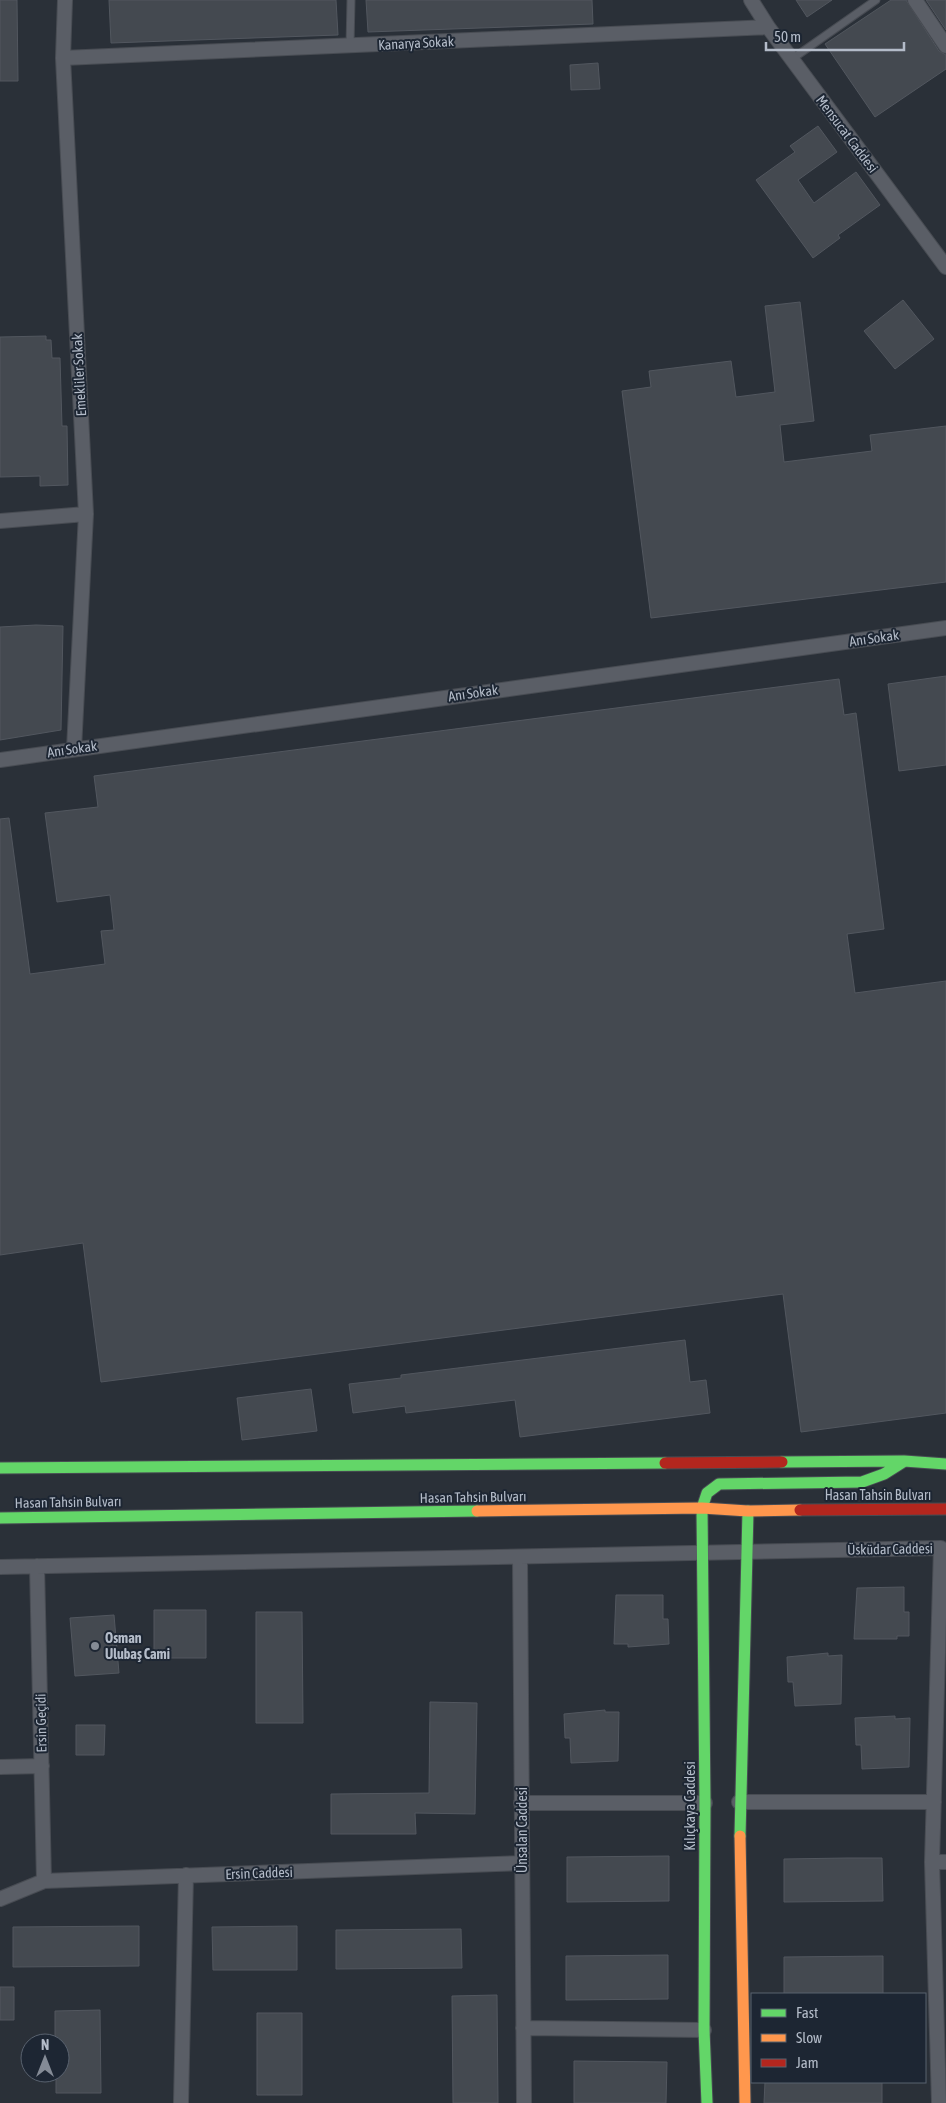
<svg xmlns="http://www.w3.org/2000/svg" width="946" height="2103" font-family="'Asap Condensed',sans-serif">
<style>
.building{fill:#444950;stroke:#52575f}
.lines{fill:none;stroke-linecap:round;stroke-linejoin:round}
.lane-casing{stroke:#484c53;stroke-width:9}
.street-casing{stroke:#484c53;stroke-width:16}
.fast-casing{stroke:#484c53;stroke-width:13}
.slow-casing{stroke:#484c53;stroke-width:13}
.jam-casing{stroke:#484c53;stroke-width:13}
.lane{stroke:#5a5e66;stroke-width:7}
.street{stroke:#5a5e66;stroke-width:14}
.fast{stroke:#63d668;stroke-width:11}
.slow{stroke:#ff974d;stroke-width:11}
.jam{stroke:#b3261e;stroke-width:11}
.poi-dot{fill:#848b96;stroke:#1d2633;stroke-width:2}
.labels{text-anchor:middle;stroke-width:4;stroke-linejoin:round;paint-order:stroke}
.street-label{font-size:14px;fill:#b4bcc9;stroke:#1d2633}
.poi-label{font-size:14px;font-weight:bold;fill:#b4bcc9;stroke:#1d2633;text-anchor:start}
</style>
<rect width="100%" height="100%" fill="#2a3038"/>
<!-- building -->
<path class="building" d="M 0,0 L 17,0 L 18,81 L 0,81 Z
M 109,0 L 336,0 L 338,35 L 111,43 Z
M 366,0 L 592,0 L 593,24 L 368,32 Z
M 796,0 L 832,0 L 807,17 Z
M 891,0 L 906,0 L 939,51 L 946,55 L 946,69 L 875,117 L 825,44 Z
M 926,0 L 946,0 L 946,30 Z
M 598,63 L 600,89 L 571,90 L 570,65 Z
M 818,126 L 837,152 L 798,180 L 814,203 L 856,172 L 880,205 L 838,235 L 840,238 L 813,258 L 756,180 L 795,152 L 790,146 Z
M 903,300 L 934,339 L 895,369 L 864,331 Z
M 800,302 L 814,421 L 780,425 L 784,462 L 872,451 L 870,435 L 946,426 L 946,582 L 651,618 L 622,391 L 651,387 L 649,371 L 731,361 L 736,397 L 775,392 L 765,306 Z
M 46,336 L 46,340 L 51,340 L 52,358 L 60,358 L 62,426 L 67,426 L 68,485 L 40,486 L 40,476 L 0,477 L 0,337 Z
M 36,625 L 63,626 L 61,730 L 0,740 L 0,627 Z
M 946,676 L 946,765 L 899,771 L 888,684 Z
M 839,679 L 844,715 L 856,713 L 884,929 L 847,934 L 855,993 L 946,981 L 946,1413 L 801,1432 L 783,1294 L 101,1382 L 83,1243 L 0,1255 L 0,819 L 9,818 L 30,974 L 105,964 L 101,931 L 114,930 L 110,895 L 57,902 L 45,813 L 98,807 L 94,776 Z
M 685,1340 L 690,1382 L 706,1380 L 710,1413 L 520,1437 L 515,1400 L 406,1413 L 405,1406 L 353,1413 L 349,1384 L 401,1378 L 401,1375 Z
M 311,1389 L 317,1431 L 242,1440 L 237,1398 Z
M 904,1587 L 904,1612 L 909,1612 L 909,1636 L 897,1636 L 897,1639 L 854,1639 L 857,1588 Z
M 616,1595 L 663,1595 L 663,1619 L 668,1619 L 669,1644 L 628,1647 L 628,1644 L 614,1644 Z
M 154,1610 L 206,1610 L 206,1658 L 154,1658 Z
M 256,1612 L 302,1612 L 303,1723 L 256,1723 Z
M 114,1615 L 119,1673 L 75,1676 L 70,1618 Z
M 828,1653 L 828,1656 L 842,1655 L 841,1704 L 795,1706 L 793,1682 L 788,1682 L 787,1657 Z
M 430,1702 L 477,1703 L 475,1814 L 415,1813 L 416,1834 L 331,1834 L 331,1794 L 429,1793 Z
M 605,1710 L 605,1712 L 619,1712 L 618,1761 L 571,1763 L 570,1738 L 565,1738 L 564,1714 Z
M 895,1716 L 895,1719 L 910,1718 L 909,1767 L 862,1769 L 861,1745 L 856,1745 L 855,1718 Z
M 76,1725 L 105,1725 L 104,1755 L 76,1755 Z
M 669,1856 L 669,1901 L 567,1902 L 567,1857 Z
M 847,1858 L 882,1858 L 883,1901 L 784,1902 L 784,1859 Z
M 139,1926 L 139,1966 L 13,1967 L 13,1927 Z
M 297,1926 L 297,1970 L 213,1970 L 212,1927 Z
M 461,1929 L 462,1968 L 336,1969 L 336,1930 Z
M 668,1955 L 668,1999 L 566,2000 L 566,1956 Z
M 883,1956 L 883,1994 L 784,1994 L 784,1957 Z
M 0,1987 L 14,1987 L 14,2020 L 0,2020 Z
M 497,1995 L 498,2103 L 453,2103 L 452,1996 Z
M 100,2010 L 101,2093 L 56,2093 L 56,2073 L 60,2073 L 60,2043 L 55,2043 L 55,2011 Z
M 257,2013 L 302,2013 L 302,2095 L 257,2095 Z
M 574,2061 L 667,2062 L 666,2103 L 574,2103 Z
M 765,2082 L 882,2082 L 882,2103 L 764,2103 Z"/>
<g class="lines">
<!-- lane casing -->
<g class="lane-casing">
<path id="lane" d="M 350,46 L 351,0
M 792,59 L 876,0"/>
</g>
<!-- street casing -->
<g class="street-casing">
<path id="street" d="M 65,0 L 63,58 L 86,514 L 74,749
M 751,0 L 768,27 L 946,267
M 915,0 L 946,46
M 63,58 L 768,27
M 0,521 L 86,514
M 0,760 L 946,628
M 520,1557 L 524,2103
M 37,1566 L 44,1881
M 0,1567 L 941,1548 L 932,1862 L 939,2103
M 0,1767 L 42,1766
M 739,1802 L 934,1802
M 521,1803 L 705,1803
M 932,1862 L 946,1862
M 0,1899 L 44,1881 L 522,1863
M 523,2028 L 704,2030
M 181,2103 L 186,1875"/>
</g>
<!-- fast casing -->
<g class="fast-casing">
<path id="fast" d="M 782,1462 L 904,1461 L 946,1464
M 0,1468 L 665,1463
M 702,1508 L 705,1803 L 704,2030 L 707,2103
M 702,1508 L 707,1493 L 719,1484 L 862,1482 L 884,1474 L 903,1462
M 0,1518 L 477,1511
M 740,1836 L 748,1511"/>
</g>
<!-- slow casing -->
<g class="slow-casing">
<path id="slow" d="M 477,1511 L 702,1508 L 748,1511 L 800,1510
M 740,1836 L 745,2103"/>
</g>
<!-- jam casing -->
<g class="jam-casing">
<path id="jam" d="M 665,1463 L 782,1462
M 800,1510 L 946,1509"/>
</g>
<!-- lane -->
<use href="#lane" class="lane"/>
<!-- street -->
<use href="#street" class="street"/>
<!-- fast -->
<use href="#fast" class="fast"/>
<!-- slow -->
<use href="#slow" class="slow"/>
<!-- jam -->
<use href="#jam" class="jam"/>
</g>
<!-- markers -->
<circle class="poi-dot" cx="95" cy="1646" r="5"/>
<g class="labels">
<!-- street labels -->
<g class="street-label">
<text transform="translate(416 43) rotate(-3)" y="5">Kanarya Sokak</text>
<text transform="translate(847 134) rotate(53)" y="5">Mensucat Caddesi</text>
<text transform="translate(79 375) rotate(-93)" y="5">Emekliler Sokak</text>
<text transform="translate(874 638) rotate(-8)" y="5">Anı Sokak</text>
<text transform="translate(473 693) rotate(-8)" y="5">Anı Sokak</text>
<text transform="translate(72 749) rotate(-8)" y="5">Anı Sokak</text>
<text x="878" y="1500">Hasan Tahsin Bulvarı</text>
<text transform="translate(473 1497) rotate(-1)" y="5">Hasan Tahsin Bulvarı</text>
<text transform="translate(68 1502) rotate(-1)" y="5">Hasan Tahsin Bulvarı</text>
<text transform="translate(890 1549) rotate(-1)" y="5">Üsküdar Caddesi</text>
<text transform="translate(41 1723) rotate(-91)" y="5">Ersin Geçidi</text>
<text transform="translate(690 1806) rotate(-90)" y="5">Kılıçkaya Caddesi</text>
<text transform="translate(522 1830) rotate(-90)" y="5">Ünsalan Caddesi</text>
<text transform="translate(259 1873) rotate(-2)" y="5">Ersin Caddesi</text>
</g>
<!-- poi labels -->
<g class="poi-label">
<text x="105" y="1643">Osman<tspan x="105" dy="16">Ulubaş Cami</tspan></text>
</g>
</g>
<!-- legend -->
<rect x="751" y="1993" width="175" height="90" fill="#1d2633" stroke="#59626f"/>
<rect x="761" y="2009" width="25" height="8" fill="#63d668" stroke="#59626f"/>
<text x="796" y="2018" font-size="15" fill="#b4bcc9">Fast</text>
<rect x="761" y="2034" width="25" height="8" fill="#ff974d" stroke="#59626f"/>
<text x="796" y="2043" font-size="15" fill="#b4bcc9">Slow</text>
<rect x="761" y="2059" width="25" height="8" fill="#b3261e" stroke="#59626f"/>
<text x="796" y="2068" font-size="15" fill="#b4bcc9">Jam</text>
<!-- north arrow -->
<g transform="translate(45 2058)"><circle r="24" fill="#1d2633" stroke="#59626f"/>
<path d="M0-4L9 19L0 12L-9 19Z" fill="#848b96"/>
<text y="-8" font-size="14" font-weight="bold" text-anchor="middle" fill="#b4bcc9">N</text>
</g>
<!-- scale -->
<path d="M766 42v8h138v-8" fill="none" stroke="#b4bcc9" stroke-width="2.5"/>
<text x="774" y="42" font-size="15" fill="#b4bcc9" stroke="#1d2633" stroke-width="4" paint-order="stroke">50 m</text>
</svg>
